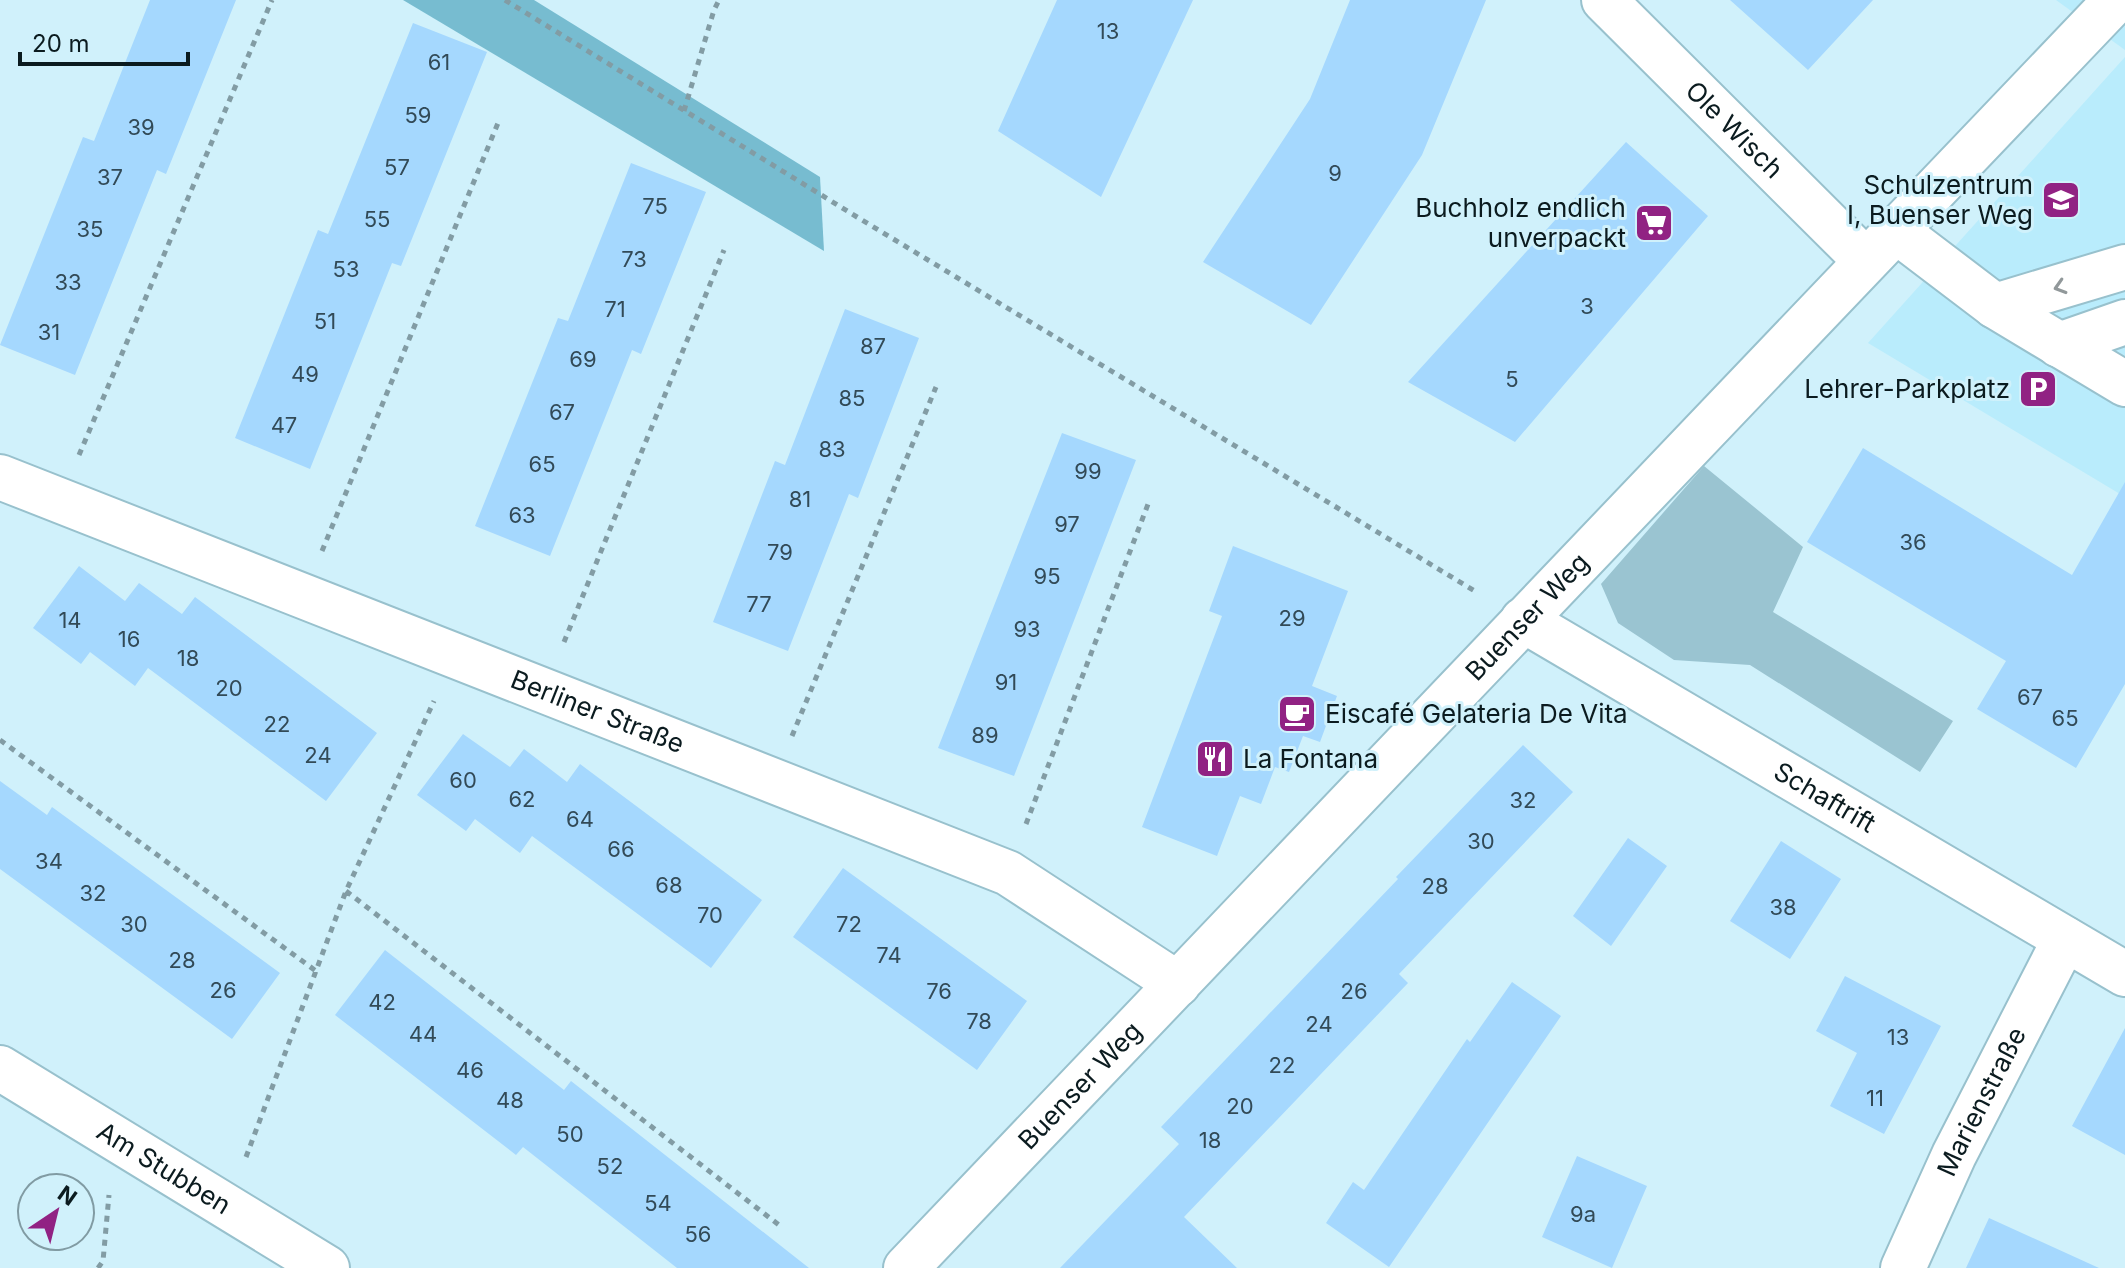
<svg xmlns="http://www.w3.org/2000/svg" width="2125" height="1268" font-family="Inter,sans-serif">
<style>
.built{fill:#b9ecfc}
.green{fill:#9ac4d1}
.forest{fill:#77bcd0}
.building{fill:#a5d8fe}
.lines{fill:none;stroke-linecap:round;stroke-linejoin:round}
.minor-casing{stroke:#98c1cd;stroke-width:48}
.path{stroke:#829ca4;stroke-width:5;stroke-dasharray:6 6;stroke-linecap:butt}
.minor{stroke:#fff;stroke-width:44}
.oneway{stroke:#91989a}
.labels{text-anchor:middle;stroke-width:6;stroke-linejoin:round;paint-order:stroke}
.number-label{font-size:22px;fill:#324a57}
.street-label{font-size:26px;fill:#0b1b1f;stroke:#d0f1fb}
.poi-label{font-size:26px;fill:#0b1b1f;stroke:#d0f1fb;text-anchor:end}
</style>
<rect width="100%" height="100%" fill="#d0f1fb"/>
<!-- built -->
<path class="built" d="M 2056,0 L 2125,0 L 2125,50 Z
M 2125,57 L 2125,497 L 1868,343 Z"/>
<!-- green -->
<path class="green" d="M 1704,466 L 1803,547 L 1773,612 L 1953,721 L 1920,772 L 1750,665 L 1674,660 L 1618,623 L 1601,584 Z"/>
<!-- forest -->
<path class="forest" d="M 403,0 L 534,0 L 820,177 L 824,251 Z"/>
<!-- building -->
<path class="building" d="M 150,0 L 236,0 L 166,174 L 157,170 L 75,375 L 0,345 L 83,137 L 94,141 Z
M 1057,0 L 1193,0 L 1101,197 L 998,131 Z
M 1350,0 L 1486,0 L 1422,155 L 1311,325 L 1203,262 L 1310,99 Z
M 1730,0 L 1873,0 L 1808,70 Z
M 413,23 L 487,52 L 401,266 L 392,263 L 310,469 L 235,438 L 318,230 L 328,234 Z
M 1626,142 L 1708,216 L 1515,442 L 1408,382 Z
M 631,163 L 706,192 L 641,354 L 632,350 L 550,556 L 475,526 L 558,318 L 568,321 Z
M 845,309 L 919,338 L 858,498 L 849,494 L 788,651 L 713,622 L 775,461 L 785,465 Z
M 1062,433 L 1136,460 L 1014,776 L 938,748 Z
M 1863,448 L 2072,575 L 2125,482 L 2125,684 L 2076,768 L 1977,709 L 2006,661 L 1807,542 Z
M 1233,546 L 1348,591 L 1312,686 L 1337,696 L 1320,742 L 1303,736 L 1289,772 L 1275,767 L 1261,804 L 1240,796 L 1217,856 L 1142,827 L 1222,616 L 1209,611 Z
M 79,566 L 125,601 L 139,583 L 182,614 L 195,597 L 377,733 L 326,801 L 148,668 L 135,686 L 90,652 L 81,664 L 33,628 Z
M 463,734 L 510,767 L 524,749 L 567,782 L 580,764 L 762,900 L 711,968 L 532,836 L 520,853 L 475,819 L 466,831 L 417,795 Z
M 1523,745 L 1573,792 L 1399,974 L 1408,983 L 1184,1217 L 1237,1268 L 1060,1268 L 1179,1144 L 1161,1127 L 1398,879 L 1396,877 Z
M 0,781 L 47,815 L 52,807 L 280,973 L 232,1039 L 0,869 Z
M 1628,838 L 1667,866 L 1611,946 L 1573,916 Z
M 1781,841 L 1841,879 L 1790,959 L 1730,921 Z
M 843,868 L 1027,1001 L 977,1070 L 793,937 Z
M 385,950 L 564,1090 L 571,1081 L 809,1268 L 677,1268 L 523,1147 L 516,1155 L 335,1015 Z
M 1845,976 L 1941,1026 L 1884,1134 L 1830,1106 L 1857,1053 L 1816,1031 Z
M 1512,982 L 1561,1016 L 1389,1267 L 1326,1223 L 1353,1182 L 1364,1190 L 1467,1039 L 1470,1042 Z
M 2125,1028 L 2125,1155 L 2072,1126 Z
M 1577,1156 L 1647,1186 L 1612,1268 L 1542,1237 Z
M 1989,1218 L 2099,1268 L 1966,1268 Z"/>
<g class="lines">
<!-- minor casing -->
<g class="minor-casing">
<g id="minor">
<path id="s1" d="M 1604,0 L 1866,261"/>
<path d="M 1895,230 L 1995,306 L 2125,384"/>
<path d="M 1995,306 L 2125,267"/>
<path d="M 2059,345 L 2125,322"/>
<path id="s2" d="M 0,477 L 1008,873 L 1178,984"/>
<path id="s3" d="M 1523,620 L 2125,974"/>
<path id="s4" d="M 0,1068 L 327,1268"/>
<path id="s5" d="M 906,1268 L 2116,0"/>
<path id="s6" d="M 1903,1268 L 1954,1155 L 2065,939"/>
</g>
</g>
<!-- path -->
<path class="path" d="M 505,0 L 857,217 L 1478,593
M 684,111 L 714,10 L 719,0
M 79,455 L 272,0
M 322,551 L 498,123
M 564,642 L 724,250
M 792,736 L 936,387
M 0,740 L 316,971
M 1026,824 L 1150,499
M 346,891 L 779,1225
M 246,1157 L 346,891 L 434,701
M 98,1268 L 103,1261 L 109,1195"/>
<!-- minor -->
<use href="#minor" class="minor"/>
</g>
<!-- one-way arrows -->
<defs><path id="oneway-chevron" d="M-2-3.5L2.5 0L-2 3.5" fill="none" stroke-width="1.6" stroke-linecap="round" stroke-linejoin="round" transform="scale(2)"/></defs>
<use class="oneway" href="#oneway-chevron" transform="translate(2060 287) rotate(163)"/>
<!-- icons -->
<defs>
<g id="school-square" transform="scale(2)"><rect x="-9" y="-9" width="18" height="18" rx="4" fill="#912283" stroke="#d0f1fb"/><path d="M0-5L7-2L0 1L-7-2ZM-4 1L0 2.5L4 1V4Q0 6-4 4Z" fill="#fff"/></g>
<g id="supermarket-square" transform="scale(2)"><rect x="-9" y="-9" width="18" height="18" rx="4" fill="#912283" stroke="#d0f1fb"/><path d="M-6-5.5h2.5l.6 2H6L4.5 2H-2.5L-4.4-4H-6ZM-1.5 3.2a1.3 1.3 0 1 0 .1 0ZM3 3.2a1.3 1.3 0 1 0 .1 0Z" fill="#fff"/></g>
<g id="parking-square" transform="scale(2)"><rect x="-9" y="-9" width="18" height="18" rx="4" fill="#912283" stroke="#d0f1fb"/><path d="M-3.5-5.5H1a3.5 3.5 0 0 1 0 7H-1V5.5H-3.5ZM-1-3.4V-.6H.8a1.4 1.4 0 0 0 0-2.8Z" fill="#fff"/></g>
<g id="cafe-square" transform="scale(2)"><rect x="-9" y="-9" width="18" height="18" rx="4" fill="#912283" stroke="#d0f1fb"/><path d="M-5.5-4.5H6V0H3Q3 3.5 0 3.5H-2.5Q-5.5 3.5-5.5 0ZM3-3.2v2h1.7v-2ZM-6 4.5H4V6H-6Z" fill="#fff"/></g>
<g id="restaurant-square" transform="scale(2)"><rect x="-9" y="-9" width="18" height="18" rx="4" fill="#912283" stroke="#d0f1fb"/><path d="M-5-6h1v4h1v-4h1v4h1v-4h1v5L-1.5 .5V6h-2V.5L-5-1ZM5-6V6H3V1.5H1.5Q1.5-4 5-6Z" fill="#fff"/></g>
</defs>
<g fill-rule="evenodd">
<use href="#school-square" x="2061" y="200"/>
<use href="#supermarket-square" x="1654" y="223"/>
<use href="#parking-square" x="2038" y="389"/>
<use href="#cafe-square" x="1297" y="714"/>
<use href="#restaurant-square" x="1215" y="759"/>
</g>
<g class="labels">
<!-- number labels -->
<g class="number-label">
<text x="1108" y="39">13</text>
<text x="439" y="70">61</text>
<text x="418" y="123">59</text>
<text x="141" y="135">39</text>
<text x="397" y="175">57</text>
<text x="1335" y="181">9</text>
<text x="110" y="185">37</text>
<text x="655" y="214">75</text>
<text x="377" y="227">55</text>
<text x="90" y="237">35</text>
<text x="634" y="267">73</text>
<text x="346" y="277">53</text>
<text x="68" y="290">33</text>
<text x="1587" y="314">3</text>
<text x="615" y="317">71</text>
<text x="325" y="329">51</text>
<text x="49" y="340">31</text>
<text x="873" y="354">87</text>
<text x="583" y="367">69</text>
<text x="305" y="382">49</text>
<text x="1512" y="387">5</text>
<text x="852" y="406">85</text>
<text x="562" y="420">67</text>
<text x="284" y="433">47</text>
<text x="832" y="457">83</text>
<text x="542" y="472">65</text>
<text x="1088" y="479">99</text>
<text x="800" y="507">81</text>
<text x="522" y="523">63</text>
<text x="1067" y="532">97</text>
<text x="1913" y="550">36</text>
<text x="780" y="560">79</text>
<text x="1047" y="584">95</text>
<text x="759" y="612">77</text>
<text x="1292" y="626">29</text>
<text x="70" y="628">14</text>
<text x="1027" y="637">93</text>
<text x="129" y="647">16</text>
<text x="188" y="666">18</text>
<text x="1006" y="690">91</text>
<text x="229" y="696">20</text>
<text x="2030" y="705">67</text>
<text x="2065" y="726">65</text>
<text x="277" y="732">22</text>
<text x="985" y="743">89</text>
<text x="318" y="763">24</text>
<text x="463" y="788">60</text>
<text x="522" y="807">62</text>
<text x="1523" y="808">32</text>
<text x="580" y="827">64</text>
<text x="1481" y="849">30</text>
<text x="621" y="857">66</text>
<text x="49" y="869">34</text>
<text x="669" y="893">68</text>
<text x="1435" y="894">28</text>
<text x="93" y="901">32</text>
<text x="1783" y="915">38</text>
<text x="710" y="923">70</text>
<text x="134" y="932">30</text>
<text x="849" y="932">72</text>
<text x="889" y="963">74</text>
<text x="182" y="968">28</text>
<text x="223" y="998">26</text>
<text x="939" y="999">76</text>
<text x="1354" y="999">26</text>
<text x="382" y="1010">42</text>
<text x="979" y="1029">78</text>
<text x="1319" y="1032">24</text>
<text x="423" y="1042">44</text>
<text x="1898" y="1045">13</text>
<text x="1282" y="1073">22</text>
<text x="470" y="1078">46</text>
<text x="1875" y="1106">11</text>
<text x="510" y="1108">48</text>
<text x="1240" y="1114">20</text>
<text x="570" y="1142">50</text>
<text x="1210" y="1148">18</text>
<text x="610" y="1174">52</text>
<text x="658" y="1211">54</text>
<text x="1583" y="1222">9a</text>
<text x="698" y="1242">56</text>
</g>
<!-- street labels -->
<g class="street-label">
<text dy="9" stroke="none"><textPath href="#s1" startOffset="184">Ole Wisch</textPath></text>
<text dy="9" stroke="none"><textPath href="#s5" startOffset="900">Buenser Weg</textPath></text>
<text dy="9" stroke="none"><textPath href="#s2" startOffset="642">Berliner Straße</textPath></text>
<text dy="9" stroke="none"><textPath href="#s3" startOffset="350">Schaftrift</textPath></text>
<text dy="9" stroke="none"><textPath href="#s5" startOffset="252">Buenser Weg</textPath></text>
<text dy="9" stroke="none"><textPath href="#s6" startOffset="184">Marienstraße</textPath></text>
<text dy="9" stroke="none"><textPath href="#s4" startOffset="192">Am Stubben</textPath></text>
</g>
<!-- poi labels -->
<g class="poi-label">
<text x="2033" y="194">Schulzentrum<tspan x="2033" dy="30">I, Buenser Weg</tspan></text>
<text x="1626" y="217">Buchholz endlich<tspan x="1626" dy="30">unverpackt</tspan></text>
<text x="2010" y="398">Lehrer-Parkplatz</text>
<text x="1325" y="723" text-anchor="start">Eiscafé Gelateria De Vita</text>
<text x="1243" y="768" text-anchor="start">La Fontana</text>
</g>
</g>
<!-- north arrow -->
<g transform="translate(56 1212) rotate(35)"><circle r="38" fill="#d0f1fb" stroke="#819ba3" stroke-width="2"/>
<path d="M0-6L14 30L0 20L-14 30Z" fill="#912283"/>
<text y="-12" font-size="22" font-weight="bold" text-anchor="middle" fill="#0b1b1f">N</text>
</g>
<!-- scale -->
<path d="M20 52v12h168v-12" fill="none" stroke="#0b1b1f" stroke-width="4"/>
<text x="32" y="52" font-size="24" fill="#0b1b1f" stroke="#d0f1fb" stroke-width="6" paint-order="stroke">20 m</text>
</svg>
